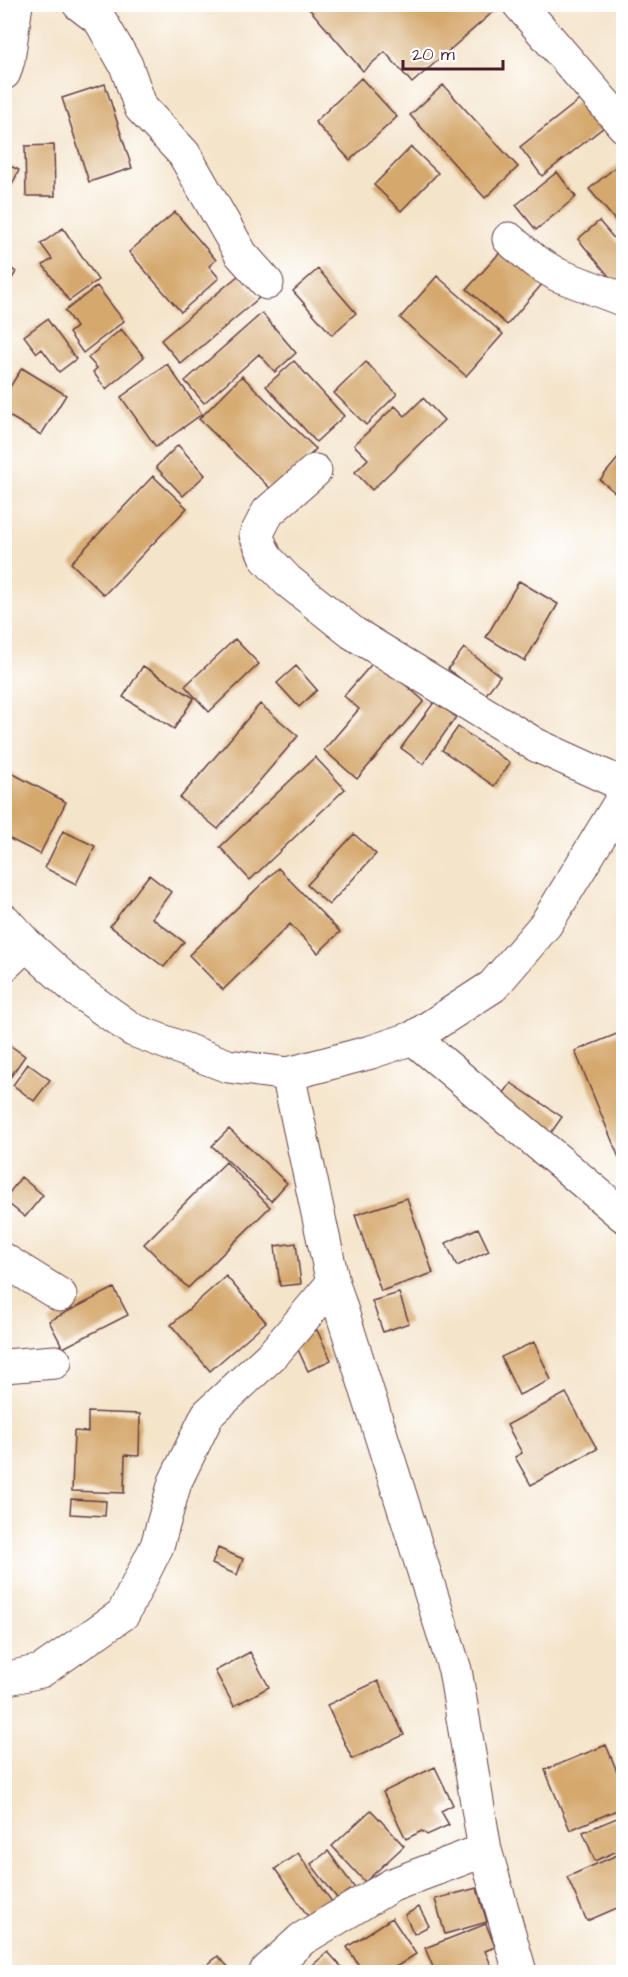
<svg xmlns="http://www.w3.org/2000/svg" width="628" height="1977" font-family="'Architects Daughter',sans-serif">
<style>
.building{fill:#d5a96e}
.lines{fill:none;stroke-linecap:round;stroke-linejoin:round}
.minor-casing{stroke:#643d43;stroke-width:35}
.minor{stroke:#fff;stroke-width:33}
</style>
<rect width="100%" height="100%" fill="#fff"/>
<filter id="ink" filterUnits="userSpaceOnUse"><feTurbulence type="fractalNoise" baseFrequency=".0167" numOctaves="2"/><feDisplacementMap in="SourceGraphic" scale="12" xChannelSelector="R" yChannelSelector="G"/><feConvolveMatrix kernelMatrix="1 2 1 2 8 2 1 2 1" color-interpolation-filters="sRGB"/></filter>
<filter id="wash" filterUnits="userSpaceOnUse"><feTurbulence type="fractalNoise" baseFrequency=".008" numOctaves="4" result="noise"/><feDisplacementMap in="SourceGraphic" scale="24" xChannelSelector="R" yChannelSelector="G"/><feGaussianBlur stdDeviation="1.35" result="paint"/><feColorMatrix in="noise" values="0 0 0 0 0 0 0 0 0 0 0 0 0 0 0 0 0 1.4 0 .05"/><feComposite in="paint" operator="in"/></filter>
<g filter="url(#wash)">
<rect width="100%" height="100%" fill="#f4e4ca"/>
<g id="blocks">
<!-- building -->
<path class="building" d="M 305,4 L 394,4 L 399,9 L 404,4 L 502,4 L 412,83 L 385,52 L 363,71 Z
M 361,78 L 397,117 L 350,160 L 315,122 Z
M 105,84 L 132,168 L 89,182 L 62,98 Z
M 443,85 L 518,167 L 485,198 L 410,115 Z
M 592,90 L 614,119 L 542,176 L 520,147 Z
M 54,145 L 55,196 L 26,196 L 25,146 Z
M 411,147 L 438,173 L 401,211 L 374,185 Z
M 624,160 L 624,223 L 620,226 L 589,189 Z
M 4,163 L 19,170 L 4,202 Z
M 557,172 L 576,197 L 536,230 L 516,205 Z
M 175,212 L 216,260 L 209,266 L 219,278 L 181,312 L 129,252 Z
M 599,221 L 624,250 L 624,291 L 622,292 L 578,239 Z
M 63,228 L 98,280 L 69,301 L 43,265 L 52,259 L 41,244 Z
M 504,248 L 543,283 L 507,325 L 467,289 Z
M 5,264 L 16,272 L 5,290 Z
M 318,269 L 356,313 L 332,335 L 293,291 Z
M 239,275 L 259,298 L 181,364 L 161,340 Z
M 437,276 L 503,334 L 466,376 L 400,318 Z
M 97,286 L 124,321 L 83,353 L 69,333 L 76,327 L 65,311 Z
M 262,313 L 296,353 L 275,372 L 259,354 L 204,403 L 185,381 Z
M 47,319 L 76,359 L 59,372 L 42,349 L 37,353 L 24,336 Z
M 121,329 L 144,357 L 106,389 L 93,372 L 97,368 L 88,358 Z
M 294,361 L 344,416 L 316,442 L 266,386 Z
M 366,362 L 397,394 L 366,425 L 334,393 Z
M 167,364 L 202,414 L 156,447 L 121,397 Z
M 22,368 L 66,395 L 41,435 L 4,413 L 4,396 Z
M 242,376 L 316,449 L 274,492 L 199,419 Z
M 423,398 L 444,420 L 372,490 L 355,472 L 368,459 L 354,445 L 395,406 L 405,416 Z
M 178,445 L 205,475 L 183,496 L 156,467 Z
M 624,451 L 624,500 L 600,480 Z
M 153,476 L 187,508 L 104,595 L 71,563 Z
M 519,581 L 558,604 L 525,661 L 486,637 Z
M 235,639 L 259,664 L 209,712 L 185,686 Z
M 464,648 L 500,676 L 484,697 L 448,669 Z
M 376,659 L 424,701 L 357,779 L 324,750 L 359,709 L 344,696 Z
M 143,666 L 194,698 L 174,729 L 123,697 Z
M 296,666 L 317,690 L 299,707 L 277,683 Z
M 435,701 L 456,717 L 423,764 L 401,748 Z
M 260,704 L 298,736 L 218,829 L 180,798 Z
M 458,727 L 510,763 L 494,786 L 442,750 Z
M 315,757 L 345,789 L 250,880 L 220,847 Z
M 4,769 L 66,802 L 40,854 L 4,836 Z
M 63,831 L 95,846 L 76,884 L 45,868 Z
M 354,834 L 376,854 L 329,905 L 307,885 Z
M 278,868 L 340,932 L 318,953 L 290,924 L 223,990 L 189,955 Z
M 149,875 L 171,892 L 152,918 L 184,942 L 164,967 L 110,926 Z
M 624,1031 L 624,1164 L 622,1165 L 575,1051 Z
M 4,1041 L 25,1056 L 4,1086 Z
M 28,1064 L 50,1080 L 34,1101 L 13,1085 Z
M 511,1083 L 562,1117 L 548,1137 L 497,1103 Z
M 229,1129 L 287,1183 L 271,1201 L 212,1146 Z
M 226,1162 L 270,1207 L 188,1288 L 144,1244 Z
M 21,1177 L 43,1195 L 25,1217 L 4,1200 Z
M 407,1198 L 433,1273 L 381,1291 L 355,1215 Z
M 478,1228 L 489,1251 L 457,1266 L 446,1243 Z
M 296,1243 L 301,1284 L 280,1286 L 275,1246 Z
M 226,1276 L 266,1322 L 210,1371 L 171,1325 Z
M 114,1288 L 128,1315 L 63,1348 L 49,1321 Z
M 399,1293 L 409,1323 L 383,1332 L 372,1301 Z
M 317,1330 L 331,1360 L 308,1371 L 294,1341 Z
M 534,1342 L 551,1380 L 519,1395 L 501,1357 Z
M 566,1393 L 597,1449 L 531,1485 L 515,1457 L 522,1453 L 507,1425 Z
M 88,1412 L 140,1414 L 139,1456 L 125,1455 L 124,1493 L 72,1491 L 74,1431 L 88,1432 Z
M 71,1499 L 106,1501 L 105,1516 L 70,1514 Z
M 218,1548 L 243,1559 L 237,1575 L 212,1564 Z
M 250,1652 L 269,1687 L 234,1706 L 215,1671 Z
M 378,1681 L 404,1735 L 352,1759 L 327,1705 Z
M 606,1745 L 624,1788 L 624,1807 L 570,1830 L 545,1770 Z
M 435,1767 L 453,1805 L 441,1811 L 449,1825 L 427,1835 L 422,1831 L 406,1839 L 383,1792 Z
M 371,1810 L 404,1846 L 365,1882 L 332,1846 Z
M 624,1815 L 624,1848 L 595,1861 L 583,1832 Z
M 328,1851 L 359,1894 L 343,1906 L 311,1864 Z
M 624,1852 L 624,1905 L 587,1921 L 567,1877 Z
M 298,1853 L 337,1909 L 314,1925 L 275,1869 Z
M 477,1888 L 487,1922 L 445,1934 L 435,1899 Z
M 419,1907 L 429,1926 L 414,1934 L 405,1915 Z
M 392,1918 L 416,1954 L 388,1972 L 363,1972 L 347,1947 Z
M 486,1924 L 495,1947 L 485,1951 L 491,1965 L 470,1972 L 435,1972 L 425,1948 Z
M 328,1952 L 346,1972 L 311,1972 L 308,1969 Z
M 218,1956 L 233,1972 L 199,1972 Z"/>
</g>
</g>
<g filter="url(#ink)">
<use href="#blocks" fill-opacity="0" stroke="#643d43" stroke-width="1.5"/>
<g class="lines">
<!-- minor casing -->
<g class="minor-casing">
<path id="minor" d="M 79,4 L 100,20 L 126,65 L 141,108 L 184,154 L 241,254 L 267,283
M 519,4 L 624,126
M 4,73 L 8,60 L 16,4
M 509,239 L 536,262 L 558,275 L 624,300
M 315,471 L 268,512 L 256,535 L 266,558 L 288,581 L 353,633 L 536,745 L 624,785
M 4,920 L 26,944 L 78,991 L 133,1030 L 228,1066 L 288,1074 L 371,1052 L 413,1038 L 493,986 L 546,924 L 624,796
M 4,965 L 26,944
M 413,1038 L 624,1216
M 288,1074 L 333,1283 L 455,1670 L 485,1850 L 520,1972
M 4,1260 L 60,1295
M 4,1366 L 55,1362
M 4,1679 L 41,1671 L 123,1614 L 157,1546 L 175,1482 L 208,1414 L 274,1353 L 333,1283
M 266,1972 L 302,1939 L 392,1885 L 485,1850"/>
</g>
<!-- minor -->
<use href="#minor" class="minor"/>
</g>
</g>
<!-- margin -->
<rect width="628" height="1977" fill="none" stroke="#fff" stroke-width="24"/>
<!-- scale -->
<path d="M403 60v9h100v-9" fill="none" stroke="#4a1f2b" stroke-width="3"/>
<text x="412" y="60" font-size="18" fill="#4a1f2b" stroke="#ffffff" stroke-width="4.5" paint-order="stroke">20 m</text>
</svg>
